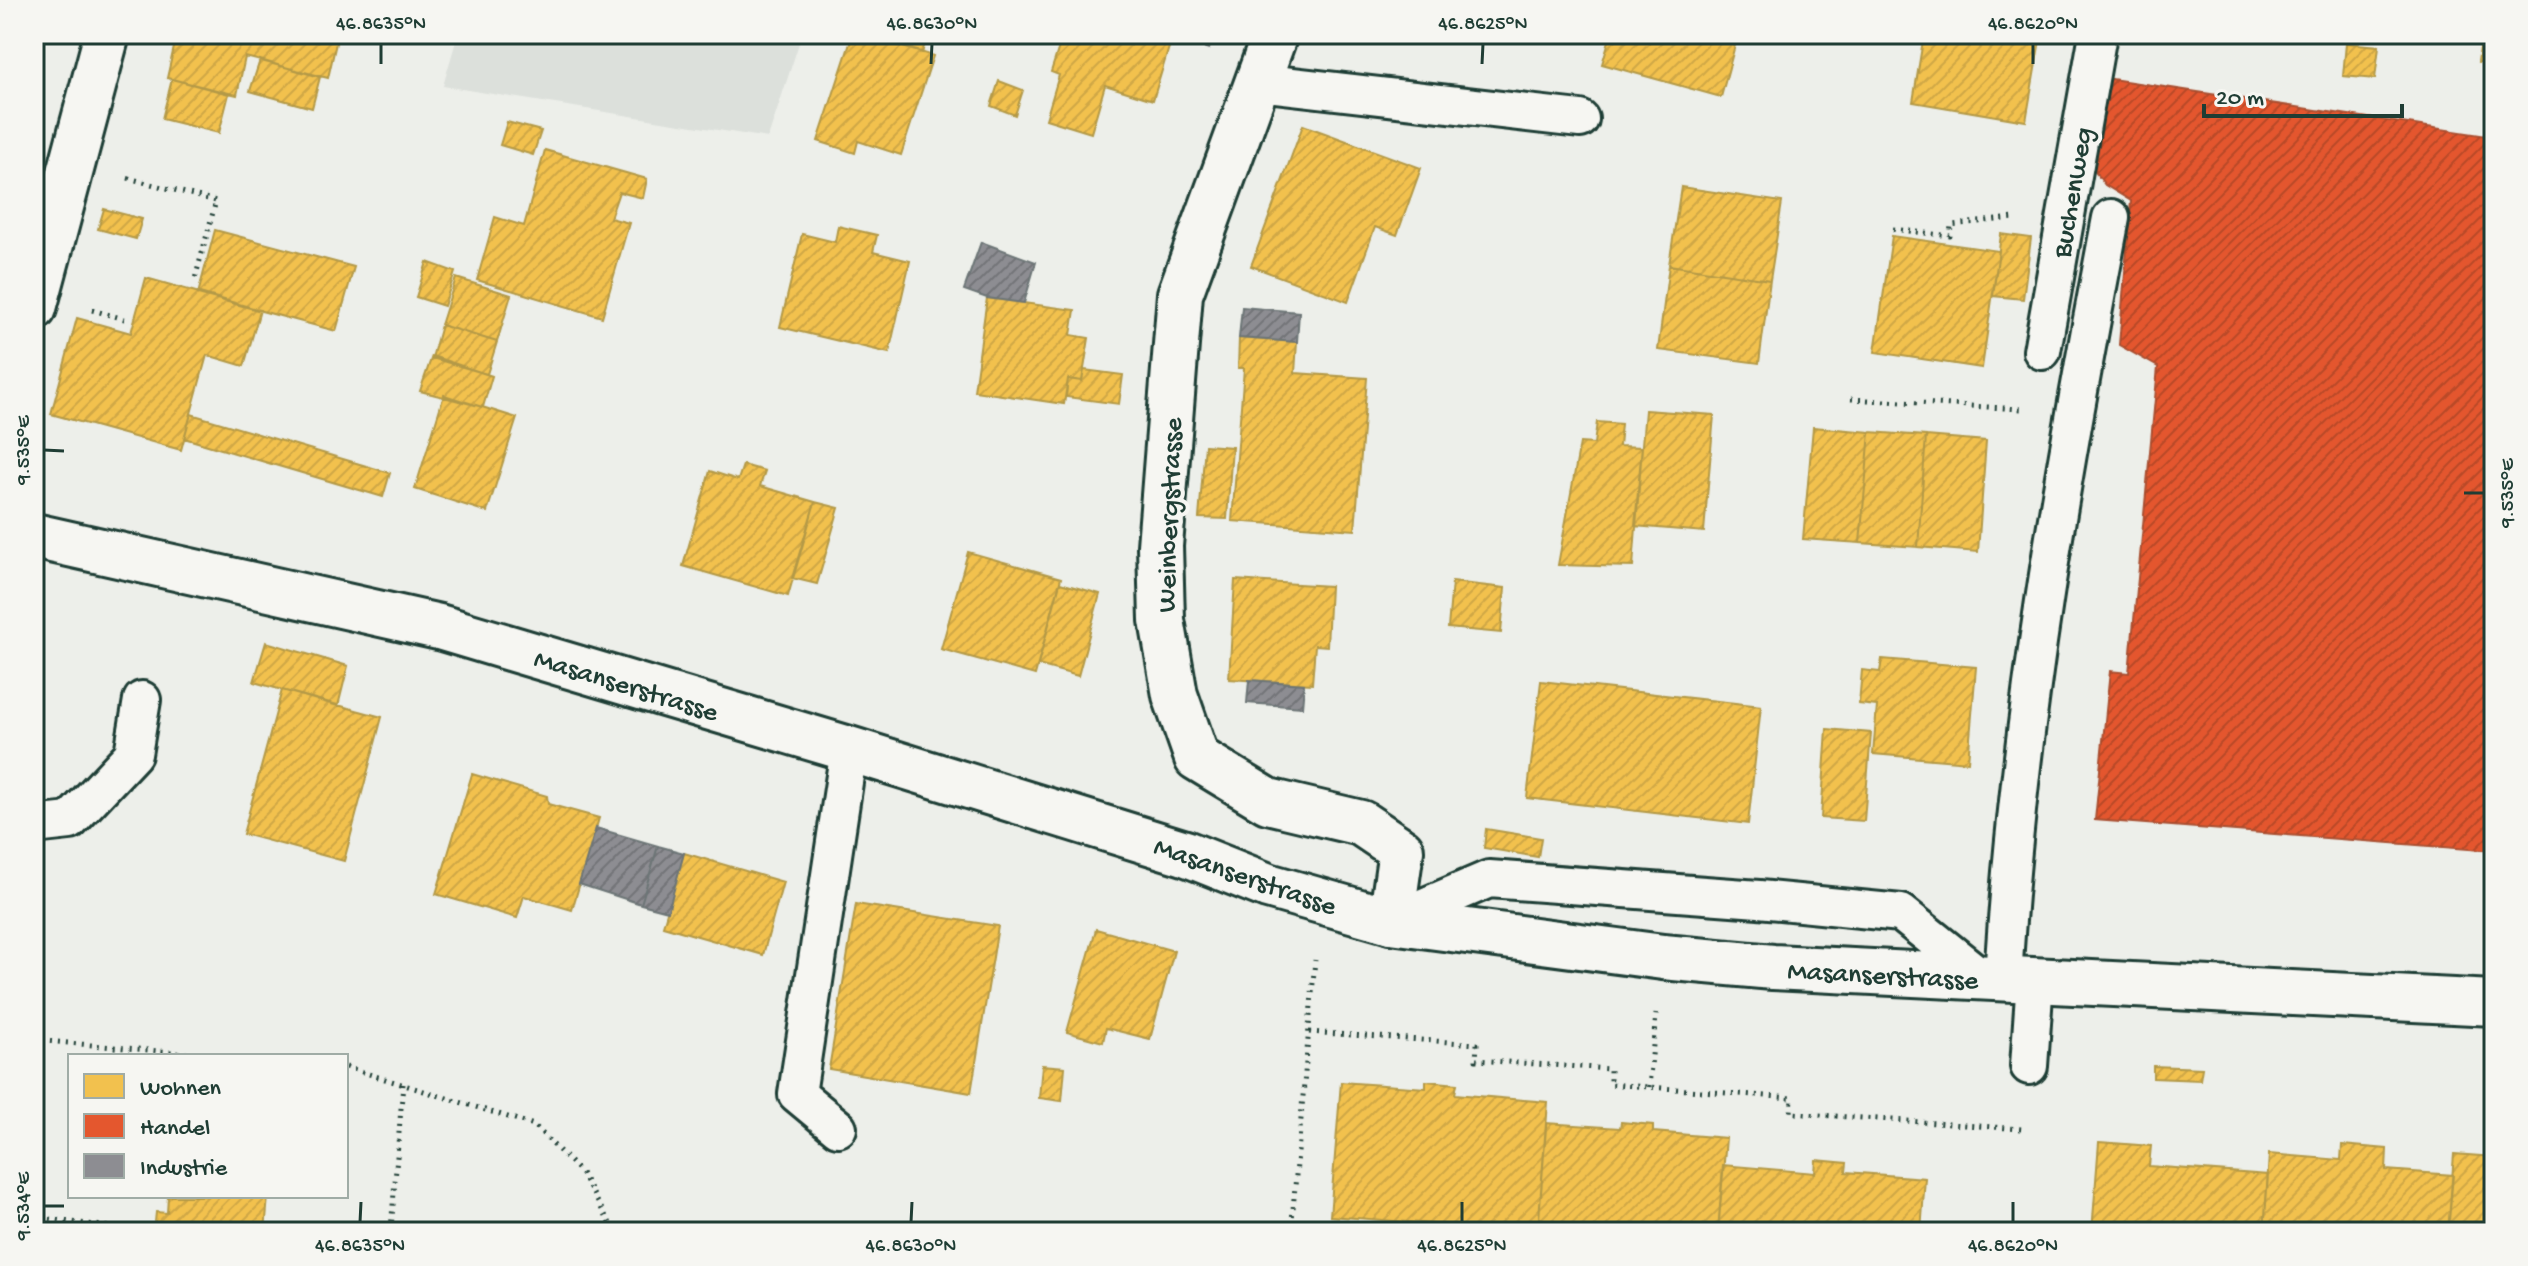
<svg xmlns="http://www.w3.org/2000/svg" width="2528" height="1266" font-family="'Gochi Hand',sans-serif">
<style>
.built{fill:#dce0db}
.homes{fill:url(#homes-hatch);stroke:#b39946;stroke-width:2}
.shops{fill:url(#shops-hatch);stroke:#a94f30;stroke-width:2}
.industry{fill:url(#industry-hatch);stroke:#6c7576;stroke-width:2}
.lines{fill:none;stroke-linecap:round;stroke-linejoin:round}
.service-casing{stroke:#1f3d34;stroke-width:42}
.minor-casing{stroke:#1f3d34;stroke-width:50}
.primary-casing{stroke:#1f3d34;stroke-width:50}
.path{stroke:#1f3d34;stroke-width:5;stroke-dasharray:2 6;stroke-linecap:butt}
.service{stroke:#f6f6f2;stroke-width:36}
.minor{stroke:#f6f6f2;stroke-width:44}
.primary{stroke:#f6f6f2;stroke-width:44}
.ticks{fill:none;stroke:#1f3d34;stroke-width:3}
.labels{text-anchor:middle;stroke-width:8;stroke-linejoin:round;paint-order:stroke}
.street-label{font-size:28px;fill:#1f3d34;stroke:#f6f6f2}
.neatline{fill:none;stroke:#1f3d34;stroke-width:3}
.ticks-label{font-size:20px;text-anchor:middle;fill:#1f3d34}
</style>
<defs>
<pattern id="homes-hatch" width="6" height="6" patternUnits="userSpaceOnUse" patternTransform="scale(2)"><rect width="6" height="6" fill="#f2c14e"/><path d="M-1 1l2-2M0 6l6-6M5 7l2-2" fill="none" stroke="#cfa745"/></pattern>
<pattern id="shops-hatch" width="6" height="6" patternUnits="userSpaceOnUse" patternTransform="scale(2)"><rect width="6" height="6" fill="#e4572e"/><path d="M-1 1l2-2M0 6l6-6M5 7l2-2" fill="none" stroke="#b84928"/></pattern>
<pattern id="industry-hatch" width="6" height="6" patternUnits="userSpaceOnUse" patternTransform="scale(2)"><rect width="6" height="6" fill="#8d8d92"/><path d="M-1 1l2-2M0 6l6-6M5 7l2-2" fill="none" stroke="#737478"/></pattern>
</defs>
<rect width="100%" height="100%" fill="#edefea"/>
<filter id="ink" filterUnits="userSpaceOnUse"><feTurbulence type="fractalNoise" baseFrequency=".0125" numOctaves="2"/><feDisplacementMap in="SourceGraphic" scale="16" xChannelSelector="R" yChannelSelector="G"/><feConvolveMatrix kernelMatrix="1 2 1 2 8 2 1 2 1" color-interpolation-filters="sRGB"/></filter>
<g filter="url(#ink)">
<!-- built -->
<path class="built" d="M 458,34 L 802,34 L 768,138 L 443,86 Z"/>
<!-- homes -->
<path class="homes" d="M 177,34 L 338,34 L 328,78 L 245,57 L 237,95 L 167,78 Z
M 853,34 L 863,34 L 933,56 L 901,155 L 858,141 L 855,153 L 818,141 Z
M 885,34 L 928,34 L 922,53 L 883,41 Z
M 1063,34 L 1173,34 L 1153,100 L 1105,85 L 1091,133 L 1046,119 L 1059,75 L 1051,72 Z
M 1611,34 L 1738,34 L 1721,97 L 1602,64 Z
M 1924,34 L 2041,34 L 2026,121 L 1913,102 Z
M 2475,34 L 2494,34 L 2494,42 L 2474,40 Z
M 2481,40 L 2494,42 L 2494,64 L 2478,62 Z
M 2346,43 L 2379,46 L 2375,79 L 2343,76 Z
M 260,60 L 320,77 L 312,108 L 250,91 Z
M 172,79 L 229,94 L 219,133 L 162,119 Z
M 999,81 L 1023,90 L 1015,115 L 991,106 Z
M 507,122 L 541,131 L 533,155 L 500,145 Z
M 1303,125 L 1421,168 L 1397,235 L 1375,227 L 1348,302 L 1251,266 Z
M 545,150 L 647,179 L 643,198 L 619,192 L 610,218 L 629,223 L 602,317 L 477,280 L 495,217 L 524,226 Z
M 1681,187 L 1782,202 L 1770,280 L 1669,265 Z
M 104,209 L 142,219 L 136,239 L 98,229 Z
M 838,226 L 877,235 L 873,252 L 910,261 L 889,353 L 780,327 L 802,234 L 835,242 Z
M 215,230 L 354,267 L 336,331 L 198,294 Z
M 2001,234 L 2031,238 L 2023,299 L 1993,296 Z
M 1892,236 L 1999,251 L 1982,368 L 1875,352 Z
M 427,262 L 455,272 L 444,306 L 416,297 Z
M 1669,265 L 1770,280 L 1759,363 L 1658,350 Z
M 146,278 L 260,310 L 244,366 L 207,355 L 181,450 L 51,414 L 77,318 L 131,333 Z
M 456,278 L 511,295 L 497,342 L 441,325 Z
M 987,298 L 1075,310 L 1071,335 L 1089,338 L 1082,381 L 1068,379 L 1064,404 L 974,391 Z
M 441,325 L 497,342 L 487,374 L 432,358 Z
M 1239,338 L 1297,342 L 1295,373 L 1367,378 L 1355,530 L 1232,521 L 1244,368 L 1238,368 Z
M 432,356 L 492,376 L 483,407 L 420,391 Z
M 1084,370 L 1123,375 L 1119,404 L 1066,397 L 1068,379 L 1082,381 Z
M 444,395 L 517,418 L 487,512 L 415,489 Z
M 1645,410 L 1714,415 L 1704,532 L 1635,526 Z
M 191,414 L 390,473 L 383,497 L 184,438 Z
M 1597,422 L 1621,424 L 1619,446 L 1642,447 L 1633,567 L 1558,565 L 1580,443 L 1594,444 Z
M 1813,427 L 1870,432 L 1860,543 L 1803,539 Z
M 1870,432 L 1926,436 L 1918,547 L 1860,543 Z
M 1926,436 L 1986,441 L 1978,552 L 1918,547 Z
M 1205,445 L 1232,447 L 1227,519 L 1199,518 Z
M 743,465 L 765,471 L 760,486 L 815,502 L 788,596 L 683,566 L 710,471 L 738,480 Z
M 815,502 L 839,508 L 817,584 L 792,578 Z
M 968,552 L 1061,578 L 1035,675 L 941,649 Z
M 1235,580 L 1330,586 L 1327,646 L 1315,645 L 1312,684 L 1229,679 Z
M 1452,582 L 1505,588 L 1501,633 L 1448,628 Z
M 1060,583 L 1100,594 L 1078,676 L 1038,665 Z
M 266,642 L 348,666 L 338,706 L 254,682 Z
M 1882,659 L 1976,667 L 1968,762 L 1873,754 L 1877,706 L 1859,704 L 1862,670 L 1880,672 Z
M 1541,681 L 1761,706 L 1748,824 L 1527,798 Z
M 282,690 L 382,717 L 344,861 L 243,834 Z
M 1827,729 L 1871,733 L 1864,821 L 1821,818 Z
M 472,774 L 547,796 L 548,804 L 599,818 L 572,910 L 524,896 L 517,918 L 436,894 Z
M 1486,829 L 1541,838 L 1538,857 L 1484,848 Z
M 684,853 L 783,882 L 763,955 L 663,926 Z
M 856,904 L 998,926 L 971,1093 L 829,1069 Z
M 1096,929 L 1174,951 L 1150,1039 L 1106,1028 L 1103,1042 L 1067,1032 Z
M 1042,1065 L 1065,1067 L 1062,1101 L 1039,1098 Z
M 2153,1066 L 2202,1068 L 2200,1080 L 2153,1078 Z
M 1426,1081 L 1457,1084 L 1455,1094 L 1548,1102 L 1538,1232 L 1330,1216 L 1341,1082 L 1426,1088 Z
M 1621,1122 L 1653,1125 L 1653,1132 L 1726,1138 L 1718,1232 L 1538,1232 L 1546,1123 L 1620,1128 Z
M 2099,1142 L 2151,1146 L 2149,1166 L 2268,1175 L 2264,1232 L 2092,1232 Z
M 2342,1145 L 2387,1149 L 2386,1170 L 2453,1175 L 2448,1232 L 2264,1232 L 2269,1154 L 2341,1160 Z
M 2454,1154 L 2494,1157 L 2494,1232 L 2448,1232 Z
M 1816,1160 L 1847,1163 L 1846,1172 L 1925,1178 L 1921,1232 L 1718,1232 L 1723,1165 L 1815,1173 Z
M 168,1196 L 268,1196 L 265,1232 L 154,1232 L 156,1212 L 167,1213 Z"/>
<!-- shops -->
<path class="shops" d="M 2105,78 L 2494,137 L 2494,851 L 2095,820 L 2110,671 L 2129,673 L 2158,367 L 2119,345 L 2131,201 L 2105,185 L 2091,166 Z"/>
<!-- industry -->
<path class="industry" d="M 1173,34 L 1214,34 L 1209,49 L 1172,37 Z
M 981,242 L 1036,262 L 1024,303 L 987,298 L 964,290 Z
M 1242,307 L 1299,312 L 1297,342 L 1239,338 Z
M 1249,680 L 1304,684 L 1302,707 L 1247,703 Z
M 596,828 L 658,846 L 641,904 L 579,884 Z
M 658,846 L 684,853 L 668,911 L 641,904 Z"/>
<g class="lines">
<!-- service casing -->
<g class="service-casing">
<path id="service" d="M 1257,82 L 1580,119
M 2042,351 L 2098,34
M 34,825 L 70,821 L 133,754 L 142,700
M 1391,921 L 1489,879 L 1759,899 L 1901,913 L 1982,978
M 2003,979 C 2018,723 2063,470 2111,218
M 2029,1066 L 2035,980
M 838,1128 L 797,1094 L 849,749"/>
</g>
<!-- minor casing -->
<g class="minor-casing">
<path id="minor" d="M 1275,34 L 1180,294 L 1160,546 L 1162,620 L 1175,695 L 1197,758 L 1268,801 L 1361,823 L 1401,850 L 1391,921
M 34,308 L 107,34"/>
</g>
<!-- primary casing -->
<g class="primary-casing">
<path id="primary" d="M 34,536 L 439,627 L 849,749 L 1185,853 L 1268,886 L 1391,921 L 1663,957 L 1773,967 L 2494,1003"/>
</g>
<!-- path -->
<path class="path" d="M 128,178 L 216,201 L 195,279
M 1893,229 L 1950,236 L 1951,225 L 2014,218
M 92,310 L 128,320
M 1851,399 L 2021,409
M 1309,1032 L 1477,1044 L 1476,1060 L 1610,1069 L 1610,1084 L 1792,1098 L 1791,1113 L 2022,1129
M 34,1040 L 217,1056
M 346,1067 L 534,1125 L 581,1173 L 615,1232
M 403,1084 L 391,1229 L 451,1232
M 1649,1087 L 1656,1014
M 34,1217 L 148,1232
M 1291,1232 L 1315,960"/>
<!-- service -->
<use href="#service" class="service"/>
<!-- minor -->
<use href="#minor" class="minor"/>
<!-- primary -->
<use href="#primary" class="primary"/>
</g>
</g>
<!-- ticks -->
<path class="ticks" d="M 381,64 L 381,44M 931,64 L 932,44M 1482,64 L 1483,44M 2033,64 L 2033,44M 44,450 L 64,451M 2464,493 L 2484,493M 44,1206 L 64,1206M 360,1222 L 361,1202M 911,1222 L 912,1202M 1462,1222 L 1462,1202M 2013,1222 L 2013,1202"/>
<g class="labels">
<!-- street labels -->
<g class="street-label">
<text transform="translate(2070 192) rotate(-80)" y="10">Buchenweg</text>
<text transform="translate(1167 515) rotate(-88)" y="10">Weinbergstrasse</text>
<text transform="translate(627 683) rotate(17)" y="10">Masanserstrasse</text>
<text transform="translate(1246 874) rotate(19)" y="10">Masanserstrasse</text>
<text transform="translate(1883 973) rotate(3)" y="10">Masanserstrasse</text>
</g>
</g>
<!-- margin -->
<rect width="2528" height="1266" fill="none" stroke="#f6f6f2" stroke-width="88"/>
<!-- legend -->
<rect x="68" y="1054" width="280" height="144" fill="#f6f6f2" stroke="#a0aca6" stroke-width="2"/>
<rect x="84" y="1074" width="40" height="24" fill="#f2c14e" stroke="#a0aca6" stroke-width="2"/>
<text x="140" y="1094" font-size="24" fill="#1f3d34">Wohnen</text>
<rect x="84" y="1114" width="40" height="24" fill="#e4572e" stroke="#a0aca6" stroke-width="2"/>
<text x="140" y="1134" font-size="24" fill="#1f3d34">Handel</text>
<rect x="84" y="1154" width="40" height="24" fill="#8d8d92" stroke="#a0aca6" stroke-width="2"/>
<text x="140" y="1174" font-size="24" fill="#1f3d34">Industrie</text>
<!-- scale -->
<path d="M2204 104v12h198v-12" fill="none" stroke="#1f3d34" stroke-width="4"/>
<text x="2216" y="104" font-size="24" fill="#1f3d34" stroke="#f6f6f2" stroke-width="6" paint-order="stroke">20 m</text>
<rect x="44" y="44" width="2440" height="1178" class="neatline"/>
<g class="ticks-label">
<text x="381" y="29">46.8635°N</text>
<text x="932" y="29">46.8630°N</text>
<text x="1483" y="29">46.8625°N</text>
<text x="2033" y="29">46.8620°N</text>
<text transform="translate(22 450) rotate(-90)" y="7">9.535°E</text>
<text transform="translate(2506 493) rotate(-90)" y="7">9.535°E</text>
<text transform="translate(22 1206) rotate(-90)" y="7">9.534°E</text>
<text x="360" y="1251">46.8635°N</text>
<text x="911" y="1251">46.8630°N</text>
<text x="1462" y="1251">46.8625°N</text>
<text x="2013" y="1251">46.8620°N</text>
</g>
</svg>
